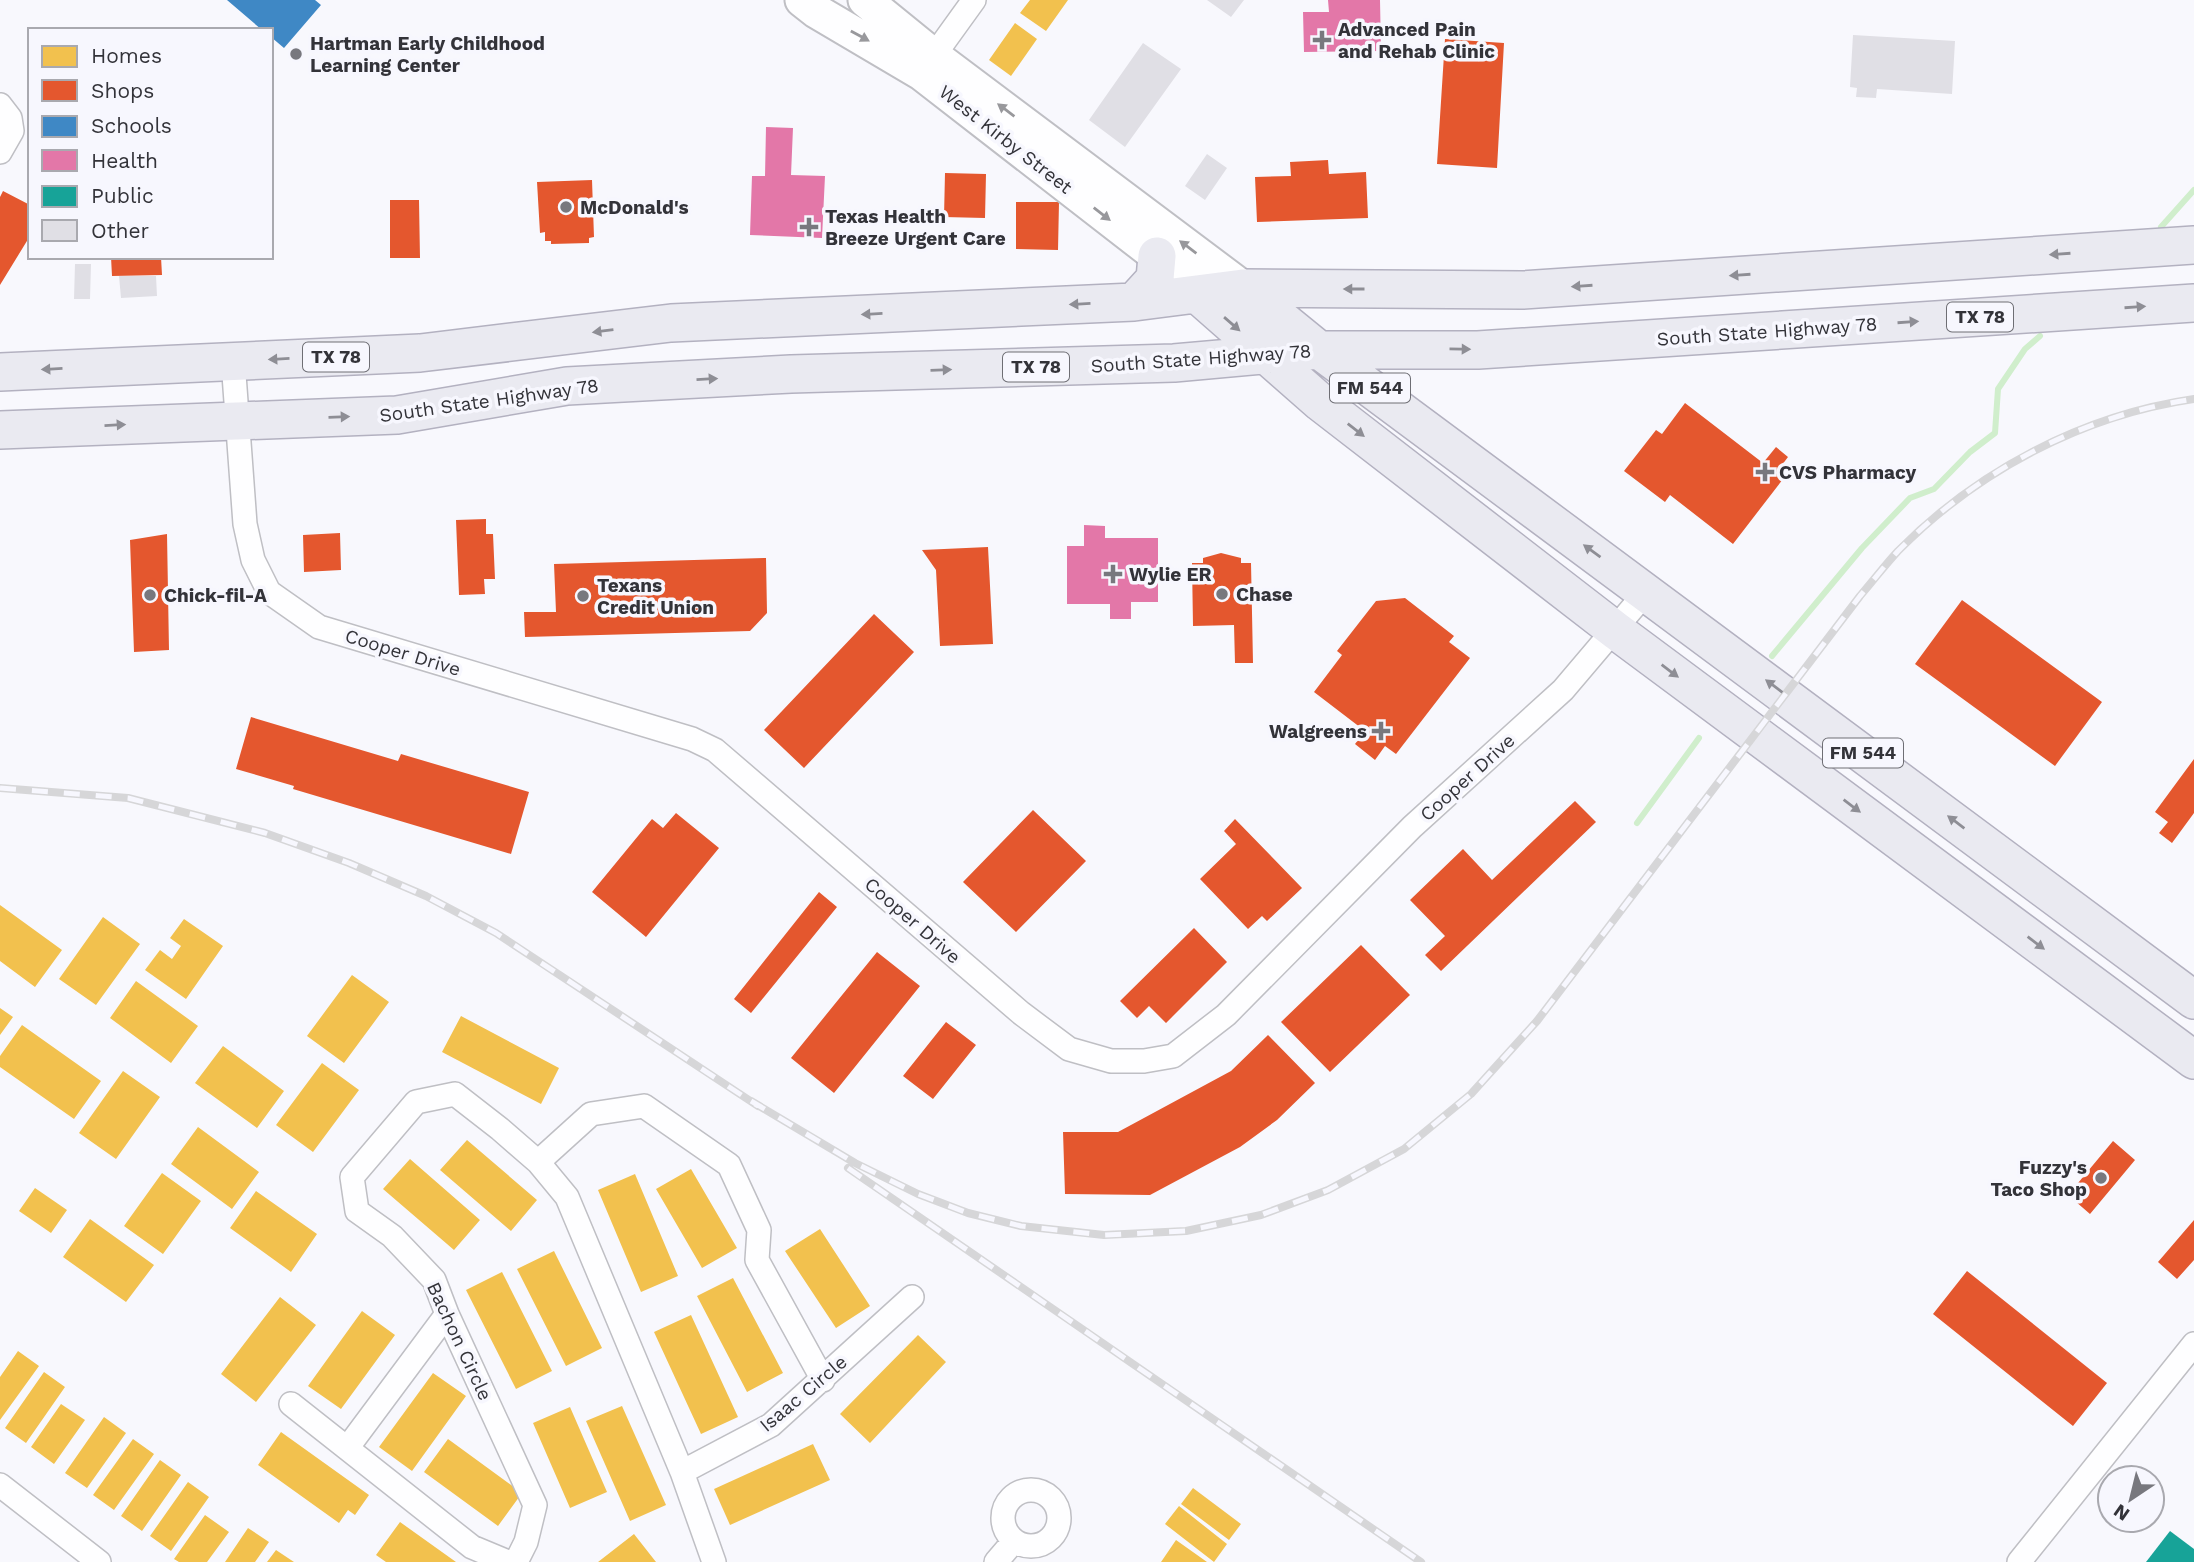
<svg xmlns="http://www.w3.org/2000/svg" width="2194" height="1562" font-family="'Work Sans',sans-serif">
<style>
.homes{fill:#f2c14e}
.shops{fill:#e4572e}
.schools{fill:#3f88c5}
.health{fill:#e377a8}
.public{fill:#17a398}
.lines{fill:none;stroke-linecap:round;stroke-linejoin:round}
.stream{stroke:#d0eecc;stroke-width:6}
.building{fill:#e0dfe5}
.street-casing{stroke:#bfbfc4;stroke-width:26}
.secondary-casing{stroke:#bfbfc4;stroke-width:37}
.primary-casing{stroke:#b3b1c0;stroke-width:40}
.street{stroke:#fefeff;stroke-width:23}
.secondary{stroke:#fefeff;stroke-width:33}
.primary{stroke:#eaeaf1;stroke-width:37}
.rail-casing{stroke:#d6d6d8;stroke-width:8}
.rail{stroke:#f7f7fe;stroke-width:5;stroke-dasharray:16;stroke-linecap:butt}
.oneway{fill:#98989c}
.oneway2{fill:#8e8e95}
.poi-dot{fill:#78787e;stroke:#f7f7fe;stroke-width:2.5}
.labels{text-anchor:middle;stroke-width:7;stroke-linejoin:round;paint-order:stroke}
.shield{fill:#f7f7fe;stroke:#6e6e74;stroke-width:2}
.shield-label{font-size:18px;font-weight:bold;fill:#333339}
.poi-label{font-size:19px;font-weight:bold;fill:#333339;stroke:#f7f7fe;text-anchor:start}
.street-label{font-size:19px;fill:#333339;stroke:#f7f7fe}
</style>
<rect width="100%" height="100%" fill="#f8f8fd"/>
<!-- homes -->
<path class="homes" d="M 1030,0 L 1068,0 L 1046,31 L 1020,13 Z
M 1015,23 L 1037,39 L 1011,76 L 989,60 Z
M 0,905 L 62,950 L 35,987 L 0,961 Z
M 103,917 L 140,944 L 96,1005 L 59,979 Z
M 184,919 L 223,946 L 186,999 L 145,970 L 160,950 L 172,959 L 181,946 L 170,938 Z
M 352,975 L 389,1002 L 344,1063 L 307,1036 Z
M 136,981 L 198,1026 L 171,1063 L 110,1018 Z
M 0,1008 L 13,1017 L 0,1035 Z
M 461,1016 L 559,1068 L 541,1104 L 442,1052 Z
M 22,1025 L 101,1081 L 74,1119 L 0,1067 L 0,1056 Z
M 223,1046 L 284,1091 L 257,1128 L 195,1083 Z
M 322,1063 L 359,1090 L 313,1152 L 276,1125 Z
M 123,1071 L 160,1097 L 116,1159 L 79,1133 Z
M 198,1127 L 259,1172 L 232,1209 L 171,1164 Z
M 467,1140 L 537,1200 L 511,1231 L 440,1170 Z
M 410,1159 L 480,1220 L 454,1250 L 383,1189 Z
M 691,1169 L 737,1248 L 702,1268 L 656,1189 Z
M 162,1173 L 201,1201 L 163,1254 L 124,1226 Z
M 635,1174 L 678,1276 L 641,1292 L 598,1190 Z
M 35,1188 L 67,1210 L 51,1233 L 19,1211 Z
M 256,1191 L 317,1234 L 291,1272 L 230,1228 Z
M 90,1219 L 154,1265 L 126,1302 L 63,1257 Z
M 820,1229 L 870,1306 L 836,1328 L 785,1251 Z
M 554,1251 L 602,1348 L 566,1366 L 517,1269 Z
M 502,1272 L 552,1371 L 516,1389 L 466,1290 Z
M 733,1278 L 783,1373 L 747,1392 L 697,1296 Z
M 280,1297 L 316,1325 L 256,1402 L 221,1374 Z
M 362,1311 L 395,1335 L 341,1409 L 308,1386 Z
M 691,1315 L 738,1417 L 701,1434 L 654,1332 Z
M 918,1335 L 946,1362 L 870,1443 L 840,1414 Z
M 18,1351 L 39,1366 L 0,1420 L 0,1377 Z
M 44,1372 L 65,1387 L 26,1443 L 5,1428 Z
M 433,1373 L 466,1396 L 412,1471 L 379,1447 Z
M 61,1404 L 85,1420 L 54,1464 L 31,1447 Z
M 622,1406 L 666,1505 L 630,1521 L 586,1421 Z
M 570,1407 L 607,1492 L 570,1508 L 533,1423 Z
M 104,1417 L 126,1433 L 87,1488 L 65,1473 Z
M 281,1432 L 369,1495 L 355,1515 L 348,1510 L 339,1523 L 258,1465 Z
M 133,1439 L 154,1454 L 114,1510 L 93,1495 Z
M 448,1439 L 522,1493 L 498,1526 L 424,1472 Z
M 813,1444 L 830,1480 L 730,1525 L 714,1489 Z
M 160,1460 L 181,1475 L 142,1531 L 121,1516 Z
M 188,1482 L 209,1497 L 171,1551 L 150,1536 Z
M 1193,1488 L 1241,1524 L 1229,1540 L 1181,1504 Z
M 1179,1506 L 1227,1544 L 1214,1562 L 1165,1524 Z
M 205,1515 L 229,1532 L 207,1562 L 179,1562 L 174,1559 Z
M 400,1522 L 456,1562 L 386,1562 L 376,1555 Z
M 248,1528 L 269,1542 L 255,1562 L 225,1562 Z
M 634,1534 L 656,1562 L 598,1562 Z
M 1176,1540 L 1207,1562 L 1161,1562 Z
M 276,1550 L 294,1562 L 267,1562 Z"/>
<!-- shops -->
<path class="shops" d="M 1445,39 L 1504,43 L 1497,168 L 1437,164 Z
M 1328,160 L 1329,174 L 1366,172 L 1368,218 L 1257,222 L 1255,177 L 1291,176 L 1290,162 Z
M 945,173 L 986,174 L 985,218 L 944,217 Z
M 592,180 L 594,237 L 589,238 L 589,243 L 551,244 L 551,241 L 545,241 L 545,232 L 540,233 L 537,182 Z
M 3,191 L 30,205 L 30,236 L 0,285 L 0,197 Z
M 390,200 L 419,200 L 420,258 L 390,258 Z
M 1016,202 L 1059,202 L 1058,250 L 1016,249 Z
M 111,257 L 161,257 L 162,275 L 112,276 Z
M 1685,403 L 1763,463 L 1776,447 L 1788,457 L 1776,473 L 1783,479 L 1733,544 L 1670,495 L 1665,502 L 1624,471 L 1656,430 L 1662,434 Z
M 486,519 L 486,534 L 493,534 L 495,579 L 484,579 L 485,594 L 459,595 L 456,520 Z
M 340,533 L 341,570 L 304,572 L 303,535 Z
M 167,534 L 169,650 L 134,652 L 130,540 Z
M 988,547 L 993,644 L 940,646 L 936,570 L 922,550 Z
M 1221,553 L 1241,558 L 1241,563 L 1251,563 L 1253,663 L 1235,663 L 1234,625 L 1193,626 L 1192,563 L 1203,563 L 1203,558 Z
M 766,558 L 767,613 L 750,631 L 525,637 L 524,612 L 556,612 L 554,564 Z
M 1405,598 L 1454,636 L 1449,642 L 1470,658 L 1396,754 L 1385,746 L 1375,760 L 1355,744 L 1365,731 L 1314,692 L 1342,655 L 1337,651 L 1376,601 Z
M 1962,600 L 2102,702 L 2055,766 L 1915,664 Z
M 874,614 L 914,652 L 804,768 L 764,730 Z
M 251,717 L 398,761 L 401,754 L 529,792 L 511,854 L 293,789 L 294,786 L 236,769 Z
M 2194,759 L 2194,813 L 2172,843 L 2159,833 L 2168,822 L 2155,812 Z
M 1575,801 L 1596,822 L 1441,971 L 1425,955 L 1445,936 L 1410,900 L 1463,849 L 1492,880 Z
M 1033,810 L 1086,861 L 1016,932 L 963,882 Z
M 676,813 L 719,848 L 646,937 L 592,892 L 652,819 L 663,828 Z
M 1235,819 L 1302,888 L 1267,921 L 1262,916 L 1248,929 L 1200,879 L 1236,844 L 1224,831 Z
M 819,892 L 837,907 L 751,1013 L 734,999 Z
M 1194,928 L 1227,962 L 1166,1023 L 1149,1006 L 1137,1018 L 1120,1001 Z
M 1361,945 L 1410,995 L 1330,1072 L 1281,1022 Z
M 877,952 L 920,986 L 834,1093 L 791,1058 Z
M 946,1022 L 976,1045 L 933,1099 L 903,1076 Z
M 1268,1035 L 1315,1083 L 1277,1120 L 1240,1147 L 1150,1195 L 1065,1194 L 1063,1132 L 1118,1132 L 1231,1071 Z
M 2113,1141 L 2135,1160 L 2090,1214 L 2068,1195 Z
M 2194,1220 L 2194,1260 L 2177,1279 L 2158,1262 Z
M 1967,1271 L 2107,1383 L 2073,1426 L 1933,1314 Z"/>
<!-- schools -->
<path class="schools" d="M 227,0 L 315,0 L 321,5 L 284,48 L 271,37 L 271,30 L 262,30 Z"/>
<!-- health -->
<path class="health" d="M 1328,0 L 1380,0 L 1381,51 L 1304,52 L 1303,12 L 1329,12 Z
M 766,127 L 793,128 L 791,175 L 825,176 L 822,238 L 750,235 L 752,176 L 765,176 Z
M 1084,525 L 1105,526 L 1105,538 L 1158,538 L 1158,602 L 1131,602 L 1131,619 L 1110,619 L 1110,604 L 1067,604 L 1067,546 L 1084,546 Z"/>
<!-- public -->
<path class="public" d="M 2170,1531 L 2194,1549 L 2194,1562 L 2146,1562 Z"/>
<g class="lines">
<!-- stream -->
<path class="stream" d="M 2161,227 L 2194,190
M 1772,656 L 1862,548 L 1910,498 L 1934,489 L 1970,452 L 1995,433 L 1998,389 L 2025,349 L 2040,336
M 1637,823 L 1699,738"/>
</g>
<!-- building -->
<path class="building" d="M 1207,0 L 1244,0 L 1231,17 Z
M 1853,35 L 1955,41 L 1952,94 L 1877,89 L 1876,98 L 1856,97 L 1857,88 L 1850,87 Z
M 1143,43 L 1181,69 L 1125,147 L 1089,120 Z
M 1207,154 L 1227,168 L 1205,200 L 1185,186 Z
M 75,264 L 91,264 L 90,299 L 74,299 Z
M 119,276 L 156,276 L 157,296 L 121,298 Z"/>
<g class="lines">
<!-- street casing -->
<g class="street-casing">
<path id="street" d="M 925,68 L 974,0
M 0,105 L 10,118 L 12,131 L 0,152
M 233,361 L 245,524 L 253,560 L 269,592 L 319,627 L 692,739 L 715,750 L 1021,1013 L 1069,1049 L 1111,1061 L 1144,1061 L 1173,1056 L 1226,1015 L 1412,827 L 1563,690 L 1647,591
M 538,1162 L 567,1197 L 682,1472 L 714,1562
M 291,1404 L 472,1547 L 508,1562
M 348,1447 L 447,1314
M 682,1472 L 771,1425 L 912,1297
M 0,1485 L 99,1562
M1003 1518a28 28 0 1 1 56 0a28 28 0 1 1-56 0Z
M 516,1562 L 526,1542 L 535,1505 L 447,1314 L 434,1280 L 392,1236 L 357,1211 L 352,1177 L 416,1102 L 455,1094 L 500,1129 L 538,1162 L 591,1114 L 644,1106 L 729,1165 L 759,1230 L 757,1260 L 823,1380
M 996,1562 L 1014,1541
M 2019,1562 L 2194,1344"/>
</g>
<!-- secondary casing -->
<g class="secondary-casing">
<path id="secondary" d="M 802,0 L 816,11 L 921,73 L 1157,256 L 1197,294
M 865,0 L 934,56 L 1243,288"/>
</g>
<!-- primary casing -->
<g class="primary-casing">
<path id="primary" d="M 1243,288 L 1319,350 L 2194,1000
M 1197,294 L 1320,402 L 1615,630 L 2194,1060
M 1134,302 L 1155,279 L 1157,256
M 0,372 L 420,353 L 671,323 L 1134,302 L 1243,288 L 1522,290 L 2194,245
M 0,430 L 397,415 L 567,386 L 791,374 L 1174,363 L 1319,350 L 1478,350 L 2194,303"/>
</g>
<!-- street -->
<use href="#street" class="street"/>
<!-- secondary -->
<use href="#secondary" class="secondary"/>
<!-- primary -->
<use href="#primary" class="primary"/>
<!-- rail casing -->
<g class="rail-casing">
<path id="rail" d="M 0,788 L 128,798 L 265,833 L 349,863 L 426,896 L 496,933 L 758,1106
M 751,1101 L 855,1163 L 918,1194 L 968,1213 L 1021,1226 L 1104,1235 L 1186,1231 L 1261,1215 L 1328,1190 L 1404,1149 L 1471,1094 L 1537,1021 L 1860,596 C 1873,581 1885,565 1898,551 C 1977,471 2083,415 2194,399
M 848,1168 L 1421,1562"/>
</g>
<!-- rail -->
<use href="#rail" class="rail"/>
</g>
<!-- one-way arrows -->
<defs><path id="oneway-solid" d="M-6-.8H1V-3.2L6.5 0L1 3.2V.8H-6Z" transform="scale(1.75)"/></defs>
<g class="oneway">
<use href="#oneway-solid" transform="translate(860 36) rotate(29)"/>
<use href="#oneway-solid" transform="translate(1006 110) rotate(-143)"/>
<use href="#oneway-solid" transform="translate(1102 214) rotate(38)"/>
<use href="#oneway-solid" transform="translate(1188 247) rotate(-143)"/>
</g>
<g class="oneway2">
<use href="#oneway-solid" transform="translate(2060 254) rotate(176)"/>
<use href="#oneway-solid" transform="translate(1740 275) rotate(176)"/>
<use href="#oneway-solid" transform="translate(1582 286) rotate(176)"/>
<use href="#oneway-solid" transform="translate(1354 289) rotate(-180)"/>
<use href="#oneway-solid" transform="translate(1080 304) rotate(177)"/>
<use href="#oneway-solid" transform="translate(2135 307) rotate(-4)"/>
<use href="#oneway-solid" transform="translate(872 314) rotate(177)"/>
<use href="#oneway-solid" transform="translate(1908 322) rotate(-4)"/>
<use href="#oneway-solid" transform="translate(1232 324) rotate(41)"/>
<use href="#oneway-solid" transform="translate(603 331) rotate(173)"/>
<use href="#oneway-solid" transform="translate(1460 349) rotate(1)"/>
<use href="#oneway-solid" transform="translate(279 359) rotate(177)"/>
<use href="#oneway-solid" transform="translate(52 369) rotate(177)"/>
<use href="#oneway-solid" transform="translate(941 370) rotate(-2)"/>
<use href="#oneway-solid" transform="translate(707 379) rotate(-3)"/>
<use href="#oneway-solid" transform="translate(339 417) rotate(-2)"/>
<use href="#oneway-solid" transform="translate(115 425) rotate(-3)"/>
<use href="#oneway-solid" transform="translate(1356 430) rotate(38)"/>
<use href="#oneway-solid" transform="translate(1592 551) rotate(-144)"/>
<use href="#oneway-solid" transform="translate(1670 671) rotate(37)"/>
<use href="#oneway-solid" transform="translate(1774 686) rotate(-143)"/>
<use href="#oneway-solid" transform="translate(1852 806) rotate(37)"/>
<use href="#oneway-solid" transform="translate(1956 822) rotate(-143)"/>
<use href="#oneway-solid" transform="translate(2036 943) rotate(37)"/>
</g>
<!-- markers -->
<g class="poi-dot">
<path d="M1318.5 29.5h7v7h7v7h-7v7h-7v-7h-7v-7h7z"/>
<circle cx="296" cy="54" r="7"/>
<circle cx="566" cy="207" r="7"/>
<path d="M805.5 216.5h7v7h7v7h-7v7h-7v-7h-7v-7h7z"/>
<path d="M1761.5 461.5h7v7h7v7h-7v7h-7v-7h-7v-7h7z"/>
<path d="M1109.5 563.5h7v7h7v7h-7v7h-7v-7h-7v-7h7z"/>
<circle cx="1222" cy="594" r="7"/>
<circle cx="150" cy="595" r="7"/>
<circle cx="583" cy="596" r="7"/>
<path d="M1377.5 720.5h7v7h7v7h-7v7h-7v-7h-7v-7h7z"/>
<circle cx="2101" cy="1178" r="7"/>
</g>
<g class="labels">
<!-- shield labels -->
<g class="shield">
<rect x="1947" y="302.5" width="66" height="29" rx="5"/>
<rect x="303" y="342.5" width="66" height="29" rx="5"/>
<rect x="1003" y="352.5" width="66" height="29" rx="5"/>
<rect x="1330" y="373.5" width="80" height="29" rx="5"/>
<rect x="1823" y="738.5" width="80" height="29" rx="5"/>
</g>
<g class="shield-label">
<text x="1980" y="323">TX 78</text>
<text x="336" y="363">TX 78</text>
<text x="1036" y="373">TX 78</text>
<text x="1370" y="394">FM 544</text>
<text x="1863" y="759">FM 544</text>
</g>
<!-- poi labels -->
<g class="poi-label">
<text x="1338" y="36">Advanced Pain<tspan x="1338" dy="22">and Rehab Clinic</tspan></text>
<text x="310" y="50">Hartman Early Childhood<tspan x="310" dy="22">Learning Center</tspan></text>
<text x="580" y="214">McDonald's</text>
<text x="825" y="223">Texas Health<tspan x="825" dy="22">Breeze Urgent Care</tspan></text>
<text x="1779" y="479">CVS Pharmacy</text>
<text x="1129" y="581">Wylie ER</text>
<text x="597" y="592">Texans<tspan x="597" dy="22">Credit Union</tspan></text>
<text x="1236" y="601">Chase</text>
<text x="164" y="602">Chick-fil-A</text>
<text x="1367" y="738" text-anchor="end">Walgreens</text>
<text x="2087" y="1174" text-anchor="end">Fuzzy's<tspan x="2087" dy="22">Taco Shop</tspan></text>
</g>
<!-- street labels -->
<g class="street-label">
<text transform="translate(1006 139) rotate(38)" y="7">West Kirby Street</text>
<text transform="translate(1767 331) rotate(-4)" y="7">South State Highway 78</text>
<text transform="translate(1201 358) rotate(-4)" y="7">South State Highway 78</text>
<text transform="translate(489 400) rotate(-8)" y="7">South State Highway 78</text>
<text transform="translate(403 652) rotate(17)" y="7">Cooper Drive</text>
<text transform="translate(1467 777) rotate(-42)" y="7">Cooper Drive</text>
<text transform="translate(913 920) rotate(41)" y="7">Cooper Drive</text>
<text transform="translate(460 1341) rotate(65)" y="7">Bachon Circle</text>
<text transform="translate(803 1393) rotate(-40)" y="7">Isaac Circle</text>
</g>
</g>
<!-- legend -->
<rect x="28" y="28" width="245" height="231" fill="#f7f7fe" stroke="#a9a9af" stroke-width="2"/>
<rect x="42" y="46" width="35" height="21" fill="#f2c14e" stroke="#a9a9af" stroke-width="2"/>
<text x="91" y="63" font-size="21" fill="#333339">Homes</text>
<rect x="42" y="80" width="35" height="21" fill="#e4572e" stroke="#a9a9af" stroke-width="2"/>
<text x="91" y="98" font-size="21" fill="#333339">Shops</text>
<rect x="42" y="116" width="35" height="21" fill="#3f88c5" stroke="#a9a9af" stroke-width="2"/>
<text x="91" y="133" font-size="21" fill="#333339">Schools</text>
<rect x="42" y="150" width="35" height="21" fill="#e377a8" stroke="#a9a9af" stroke-width="2"/>
<text x="91" y="168" font-size="21" fill="#333339">Health</text>
<rect x="42" y="186" width="35" height="21" fill="#17a398" stroke="#a9a9af" stroke-width="2"/>
<text x="91" y="203" font-size="21" fill="#333339">Public</text>
<rect x="42" y="220" width="35" height="21" fill="#e0dfe5" stroke="#a9a9af" stroke-width="2"/>
<text x="91" y="238" font-size="21" fill="#333339">Other</text>
<!-- north arrow -->
<g transform="translate(2131 1499) rotate(215)"><circle r="33" fill="#f7f7fe" stroke="#a9a9af" stroke-width="2"/>
<path d="M0-5L12 26L0 18L-12 26Z" fill="#78787e"/>
<text y="-10" font-size="19" font-weight="bold" text-anchor="middle" fill="#333339">N</text>
</g>
</svg>
